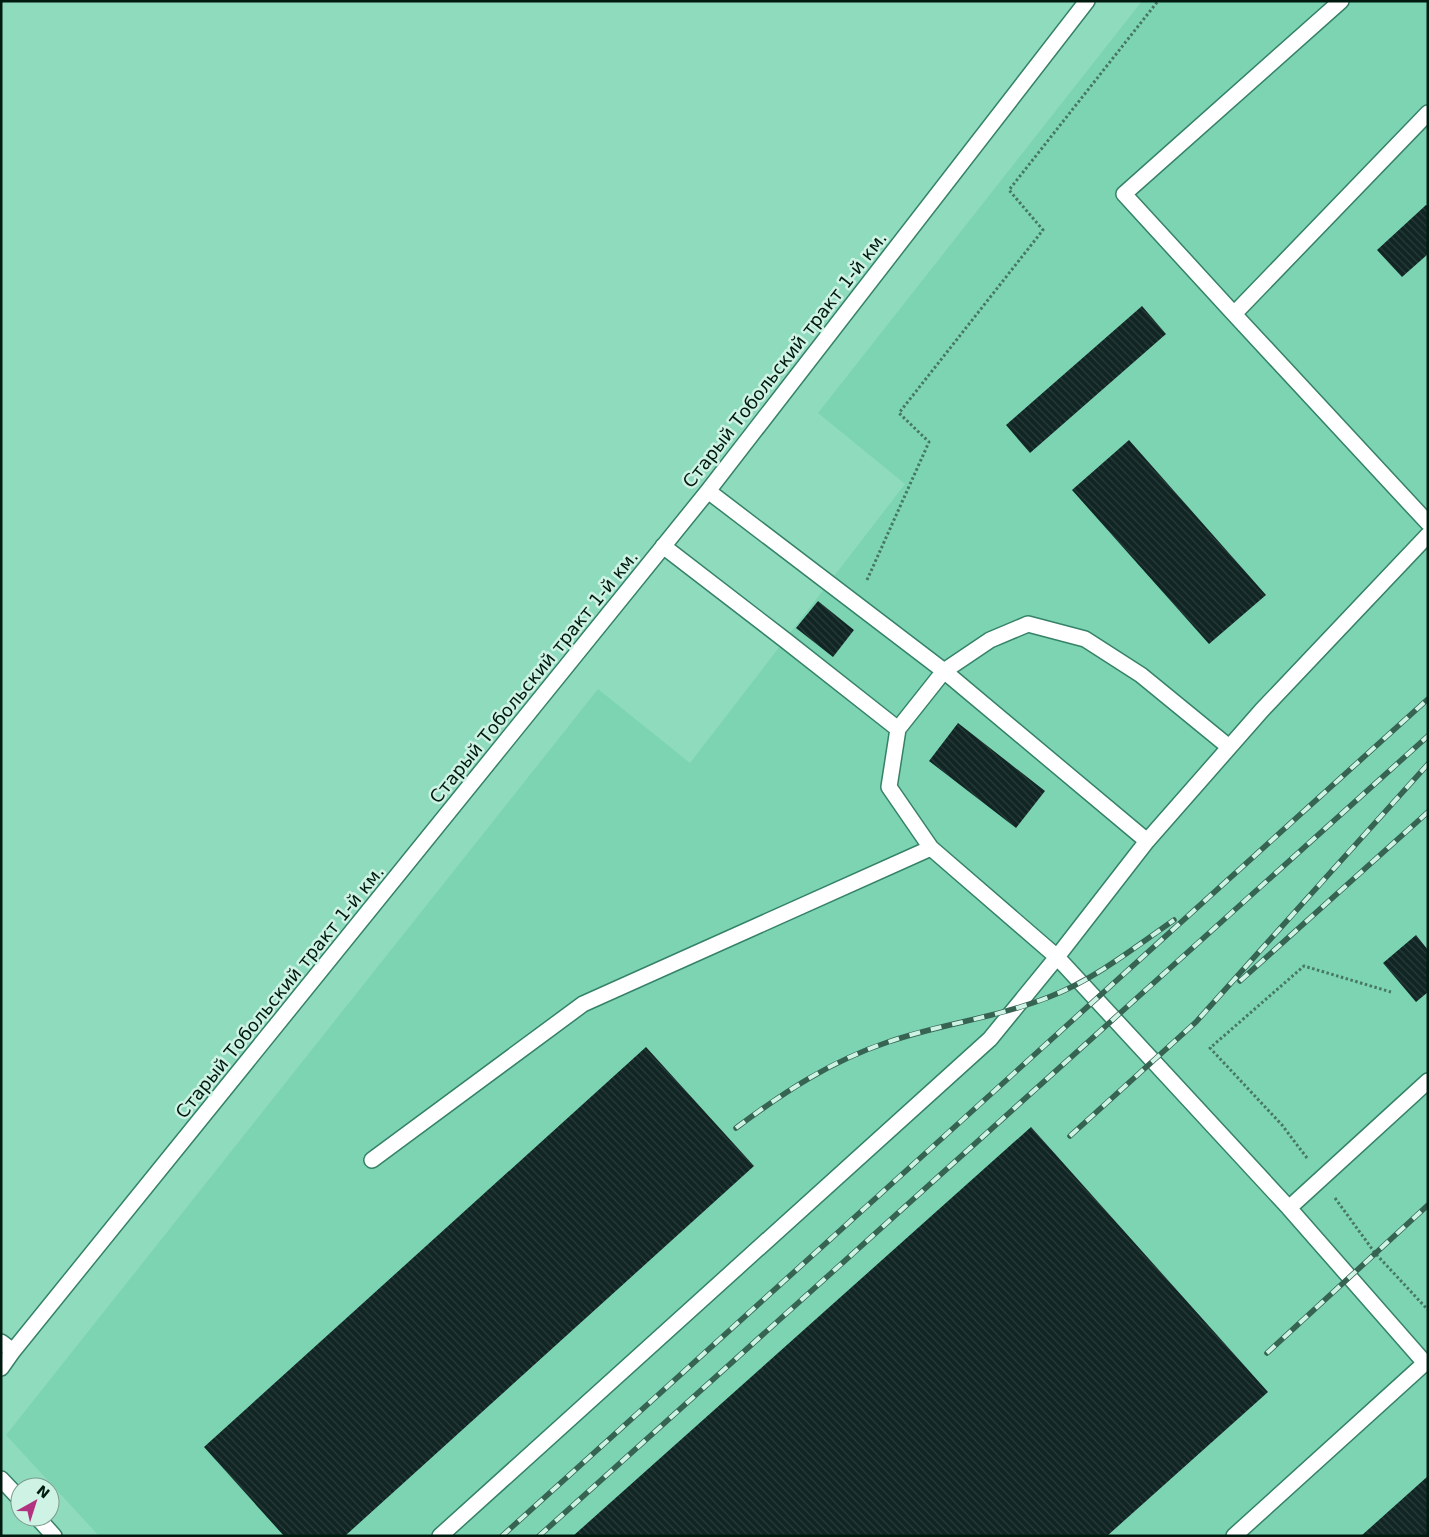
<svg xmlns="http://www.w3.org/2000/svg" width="1429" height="1537" font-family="'DejaVu Sans',sans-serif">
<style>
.built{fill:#7dd4b3}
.building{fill:url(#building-back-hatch)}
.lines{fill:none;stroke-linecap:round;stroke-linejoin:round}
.lane-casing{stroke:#358268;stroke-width:18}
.path{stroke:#467865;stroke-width:3;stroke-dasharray:2.5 2.5;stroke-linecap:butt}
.lane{stroke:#fff;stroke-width:15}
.rail-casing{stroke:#366352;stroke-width:5.5}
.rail{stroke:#cef3e4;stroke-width:4;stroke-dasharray:11;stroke-linecap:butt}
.labels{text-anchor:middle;stroke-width:5;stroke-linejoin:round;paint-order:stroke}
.street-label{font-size:18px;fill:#001a10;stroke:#cef3e4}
</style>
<defs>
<pattern id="building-back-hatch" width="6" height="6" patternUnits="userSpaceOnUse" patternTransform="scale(1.25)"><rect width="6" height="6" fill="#112624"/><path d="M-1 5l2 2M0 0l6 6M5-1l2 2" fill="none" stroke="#293c3a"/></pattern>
</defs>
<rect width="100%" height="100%" fill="#8fdbbe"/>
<!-- built -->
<path class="built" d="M 1142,1 L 1428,1 L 1428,1536 L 99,1536 L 6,1435 L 598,689 L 690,763 L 905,484 L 818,413 Z"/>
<!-- building -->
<path class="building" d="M 1426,205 L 1428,206 L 1428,254 L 1402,277 L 1377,250 Z
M 1142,306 L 1166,334 L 1030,453 L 1006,425 Z
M 1129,440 L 1266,595 L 1209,644 L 1072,490 Z
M 818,601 L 854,630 L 833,657 L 796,628 Z
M 958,723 L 1045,791 L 1016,828 L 929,761 Z
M 1416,935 L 1428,950 L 1428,992 L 1416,1002 L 1383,963 Z
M 646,1047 L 754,1166 L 345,1536 L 284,1536 L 204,1447 Z
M 1031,1127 L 1268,1392 L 1107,1536 L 573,1536 Z
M 1428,1476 L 1428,1536 L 1361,1536 Z"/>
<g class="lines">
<!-- lane casing -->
<g class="lane-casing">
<path id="lane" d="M 1428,113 L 1234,314 L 1428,523
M 1234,314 L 1124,194 L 1341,1
M 708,491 L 944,671 L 1147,841
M 663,546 L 785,640 L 898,729
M 1229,747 L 1141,675 L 1085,639 L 1028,624 L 990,640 L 944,671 L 898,729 L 889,787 L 931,848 L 1057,957 L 1289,1208 L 1425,1363
M 372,1160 L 583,1004 L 931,848
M 1289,1208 L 1428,1081
M 1,1342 L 13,1351
M 1,1368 L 13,1351 L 708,491 L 1087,1
M 1,1479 L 20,1499
M 37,1517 L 54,1536
M 440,1536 L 990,1039 L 1057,957 L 1147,841 L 1262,710 L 1428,535
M 1234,1536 L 1425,1363 L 1428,1362"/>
</g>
<!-- path -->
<path class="path" d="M 867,580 L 929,442 L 899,413 L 1043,230 L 1009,190 L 1158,1
M 1307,1158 L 1282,1125 L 1210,1048 L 1304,966 L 1391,992
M 1335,1198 L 1375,1253 L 1428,1310"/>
<!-- lane -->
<use href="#lane" class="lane"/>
<!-- rail casing -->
<g class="rail-casing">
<path id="rail" d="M 1240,981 L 1428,812
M 736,1128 C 784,1092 831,1061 888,1042 C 940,1024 996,1018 1049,997 C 1095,979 1134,948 1174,920
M 1070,1136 L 1196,1022 L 1428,764
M 1267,1353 L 1428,1205
M 502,1536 L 1428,699
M 539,1536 L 1428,736"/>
</g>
<!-- rail -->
<use href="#rail" class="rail"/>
</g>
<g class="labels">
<!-- street labels -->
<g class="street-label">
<text transform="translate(785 360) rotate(-52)" y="6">Старый Тобольский тракт 1-й км.</text>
<text transform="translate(534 677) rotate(-51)" y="6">Старый Тобольский тракт 1-й км.</text>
<text transform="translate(280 992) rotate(-51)" y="6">Старый Тобольский тракт 1-й км.</text>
</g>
</g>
<!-- border -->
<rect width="1429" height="1537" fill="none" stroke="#001a10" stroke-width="5"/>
<!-- north arrow -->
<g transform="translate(35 1502) rotate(39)"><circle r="24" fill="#cef3e4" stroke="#7c9c8f"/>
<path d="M0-4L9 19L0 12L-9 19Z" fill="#b2327f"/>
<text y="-8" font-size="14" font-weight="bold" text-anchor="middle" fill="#001a10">N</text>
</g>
</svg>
